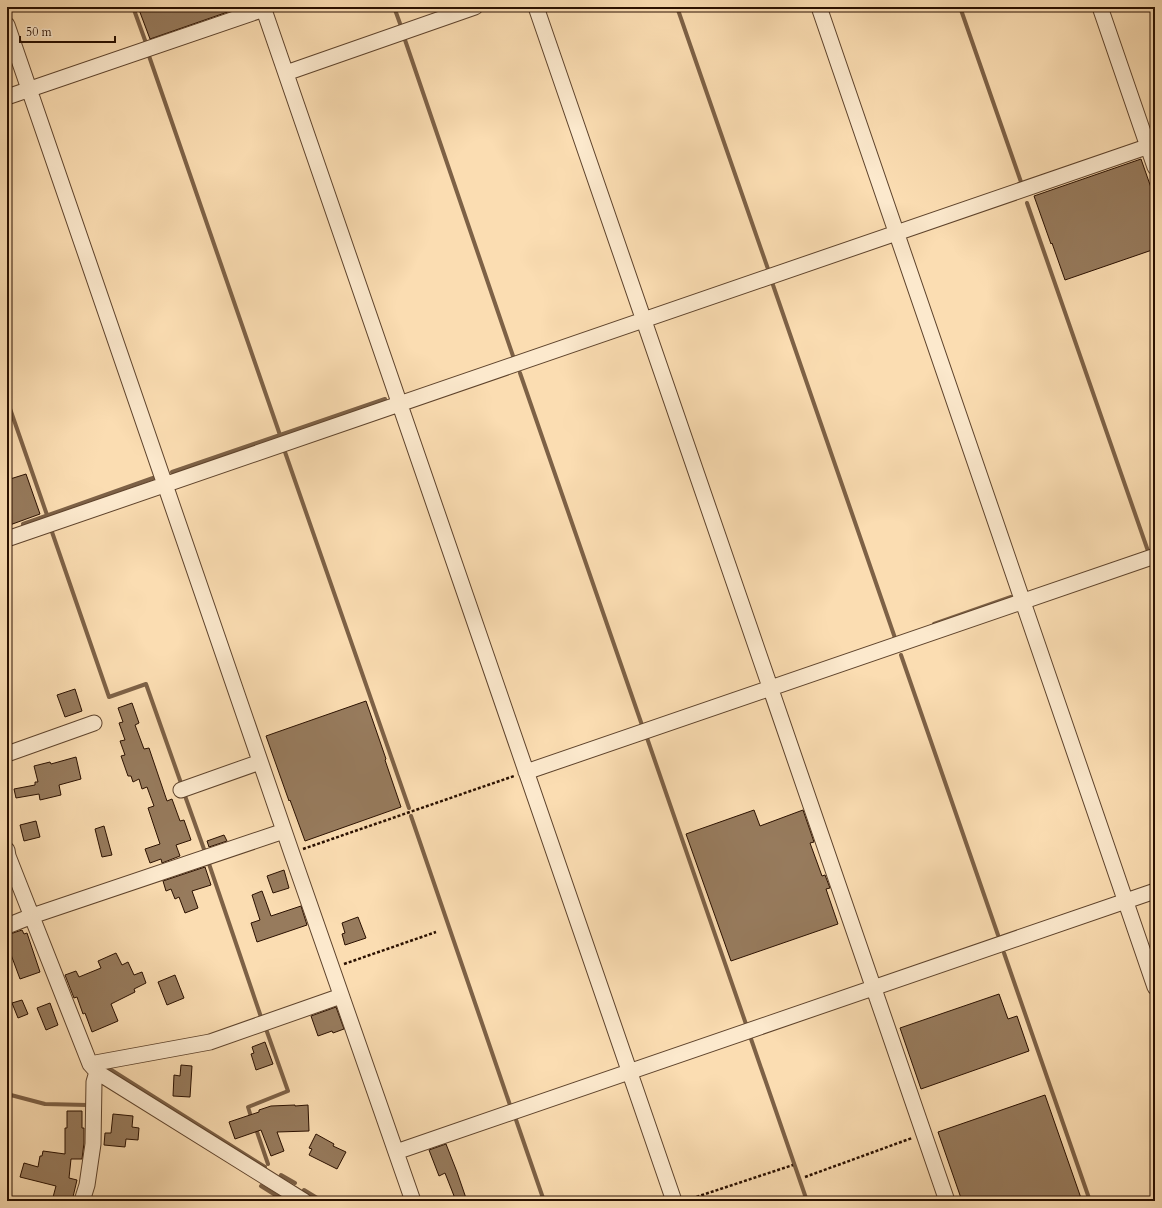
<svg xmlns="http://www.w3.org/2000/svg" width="1162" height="1208" font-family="Cardo,serif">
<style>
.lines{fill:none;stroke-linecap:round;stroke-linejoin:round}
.stream{stroke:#7d6146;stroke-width:4}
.building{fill:#977b5d;stroke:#2a1000}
.minor-casing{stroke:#5e432c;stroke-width:17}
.path{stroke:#2a1000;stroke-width:2.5;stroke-dasharray:3 2;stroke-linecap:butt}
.minor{stroke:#fce9cd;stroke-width:15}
</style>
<rect width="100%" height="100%" fill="#fbddb2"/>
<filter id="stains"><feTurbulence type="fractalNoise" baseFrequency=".005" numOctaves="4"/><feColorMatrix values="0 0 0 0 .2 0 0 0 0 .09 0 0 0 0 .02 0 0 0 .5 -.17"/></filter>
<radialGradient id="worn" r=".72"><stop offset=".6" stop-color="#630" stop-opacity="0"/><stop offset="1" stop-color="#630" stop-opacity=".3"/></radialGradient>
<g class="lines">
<!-- stream -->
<path class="stream" d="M 133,7 L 146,43
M 394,7 L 402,29
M 677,7 L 768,269
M 960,7 L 1021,182
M 404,37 L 513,356
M 148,53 L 280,435
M 1027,203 L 1148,551
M 773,285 L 895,638
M 520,373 L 643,728
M 7,400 L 47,515
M 285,452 L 409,808
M 172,472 L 385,399
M 23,524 L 153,478
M 52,532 L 109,697 L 146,684 L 182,786
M 1153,566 L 1155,572
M 934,624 L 1011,597
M 901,655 L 998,935
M 646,735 L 747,1027
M 184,793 L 205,852
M 411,816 L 511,1108
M 208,861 L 261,1017
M 1004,953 L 1090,1201
M 750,1036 L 807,1201
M 105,1066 L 265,1167
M 7,1094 L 45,1104 L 87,1105
M 514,1114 L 544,1201
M 252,1120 L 248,1107 L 288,1091 L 266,1029
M 255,1126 L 268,1164
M 281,1175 L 295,1183
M 261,1186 L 285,1201
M 304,1190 L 322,1201"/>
</g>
<!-- building -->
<path class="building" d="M 138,7 L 242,7 L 150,39 Z
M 1141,159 L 1155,199 L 1155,249 L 1065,280 L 1052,243 L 1051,244 L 1034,196 Z
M 26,474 L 40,514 L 7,526 L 7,480 Z
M 75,689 L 82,711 L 65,717 L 57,695 Z
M 366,701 L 386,759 L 385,760 L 401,807 L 305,841 L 290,800 L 289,801 L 266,736 Z
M 132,703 L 139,723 L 135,725 L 144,749 L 149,748 L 167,801 L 172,799 L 180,821 L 184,820 L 191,840 L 176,845 L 180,856 L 162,863 L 161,859 L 150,863 L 145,849 L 160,844 L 148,808 L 154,806 L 147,787 L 142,789 L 139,779 L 133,782 L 131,776 L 128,776 L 121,756 L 125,755 L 120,741 L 125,740 L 119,723 L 123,722 L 118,708 Z
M 76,757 L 81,779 L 59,785 L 61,795 L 40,800 L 39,794 L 16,798 L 14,789 L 35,785 L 35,782 L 38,782 L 34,766 L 50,762 L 51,764 Z
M 754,810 L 760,826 L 803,810 L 814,842 L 810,843 L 822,876 L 825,875 L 830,888 L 826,889 L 838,924 L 731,961 L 686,834 Z
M 36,821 L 40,837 L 24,841 L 20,825 Z
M 104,826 L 112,855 L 102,857 L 95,829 Z
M 224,835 L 227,841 L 209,847 L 207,841 Z
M 205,867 L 211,885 L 192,891 L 198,908 L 185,913 L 179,897 L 175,899 L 171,889 L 166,891 L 163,881 Z
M 284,870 L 289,888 L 273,893 L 267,876 Z
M 262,891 L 271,916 L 301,906 L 307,925 L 257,942 L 251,923 L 260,920 L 252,895 Z
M 358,917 L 366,938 L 345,945 L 342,934 L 345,933 L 342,923 Z
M 22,930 L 24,934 L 27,933 L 40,972 L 20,979 L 10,952 L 11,951 L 7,939 L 7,935 Z
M 116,953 L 122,965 L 128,962 L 134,975 L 142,972 L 146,983 L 134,989 L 135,992 L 111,1004 L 118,1021 L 92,1032 L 85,1013 L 83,1014 L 77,997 L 74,998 L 65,975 L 76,971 L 79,977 L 101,968 L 98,961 Z
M 175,975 L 184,998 L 167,1005 L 158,982 Z
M 999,994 L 1008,1019 L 1017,1016 L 1029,1051 L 921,1089 L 900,1028 Z
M 22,1000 L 28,1014 L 18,1018 L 12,1003 Z
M 50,1003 L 58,1025 L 46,1030 L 37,1008 Z
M 336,1007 L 344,1029 L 333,1033 L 332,1031 L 318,1036 L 311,1016 Z
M 265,1042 L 273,1064 L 256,1070 L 251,1054 L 254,1053 L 252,1047 Z
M 181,1065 L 192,1066 L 190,1097 L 173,1096 L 174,1075 L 180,1076 Z
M 1045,1095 L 1082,1201 L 962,1201 L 938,1132 Z
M 295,1105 L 295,1106 L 308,1105 L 309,1131 L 277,1132 L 284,1151 L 271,1156 L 261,1130 L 235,1139 L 229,1122 L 259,1112 L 259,1110 L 271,1106 Z
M 67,1111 L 82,1111 L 82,1128 L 84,1128 L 84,1143 L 82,1159 L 71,1159 L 69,1178 L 77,1180 L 72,1201 L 52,1201 L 56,1186 L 20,1177 L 24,1163 L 38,1167 L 40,1156 L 42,1156 L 43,1151 L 65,1154 L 65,1128 L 67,1128 Z
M 113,1114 L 133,1116 L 132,1127 L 139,1128 L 138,1140 L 126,1139 L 125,1147 L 104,1145 L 105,1133 L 111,1133 Z
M 316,1134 L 334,1144 L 333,1146 L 346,1152 L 337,1169 L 309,1155 L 312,1149 L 309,1148 Z
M 446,1144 L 457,1172 L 467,1201 L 456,1201 L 445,1173 L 439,1176 L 429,1150 Z"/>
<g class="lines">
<!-- minor casing -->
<g class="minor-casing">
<path id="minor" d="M 263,7 L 674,1201
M 536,7 L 947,1201
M 819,7 L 1155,987
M 1100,7 L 1155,167
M 7,25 L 292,854 L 413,1201
M 286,73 L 475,7
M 7,97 L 264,9
M 7,539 L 1155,144
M 7,754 L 94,723
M 526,772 L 1155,556
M 181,790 L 260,762
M 7,850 L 8,856 L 90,1064 L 97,1072 L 304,1201
M 7,926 L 32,916 L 284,831
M 90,1064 L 210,1042 L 341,996
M 396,1152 L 1155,891
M 82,1201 L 87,1185 L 93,1144 L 94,1082 L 97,1072"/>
</g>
<!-- path -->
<path class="path" d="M 303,849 L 514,776
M 344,964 L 436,932
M 805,1177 L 912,1138
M 687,1200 L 793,1165"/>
<!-- minor -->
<use href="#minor" class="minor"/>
</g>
<!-- margin -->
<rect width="1162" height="1208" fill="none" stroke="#fbddb2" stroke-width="24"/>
<rect x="8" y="8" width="1146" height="1192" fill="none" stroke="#2a1000" stroke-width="2"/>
<rect x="12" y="12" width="1138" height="1184" fill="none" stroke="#2a1000"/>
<!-- scale -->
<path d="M20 36v6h95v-6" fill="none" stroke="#2a1000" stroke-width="2"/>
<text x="26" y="36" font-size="12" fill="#2a1000" stroke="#fce9cd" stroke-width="3" paint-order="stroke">50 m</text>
<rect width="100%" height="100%" filter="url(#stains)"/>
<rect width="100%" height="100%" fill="url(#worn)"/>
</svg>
